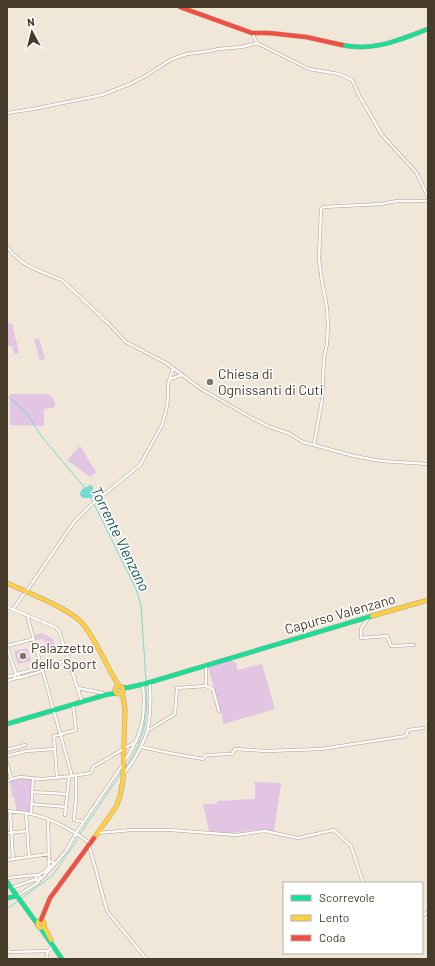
<svg xmlns="http://www.w3.org/2000/svg" width="435" height="966" font-family="Barlow,sans-serif">
<style>
.green{fill:#e2c4e3}
.water{fill:#76dad6}
.lines{fill:none;stroke-linecap:round;stroke-linejoin:round}
.stream{stroke:#76dad6;stroke-width:1}
.street-casing{stroke:#aba193;stroke-width:3.5}
.fast-casing{stroke:#aba193;stroke-width:5}
.slow-casing{stroke:#aba193;stroke-width:5}
.jam-casing{stroke:#aba193;stroke-width:5}
.street{stroke:#fdfbf9;stroke-width:2.5}
.fast{stroke:#16e098;stroke-width:4}
.slow{stroke:#ffcf43;stroke-width:4}
.jam{stroke:#f24e42;stroke-width:4}
.poi-dot{fill:#827767;stroke:#fff;stroke-width:1.5}
.labels{text-anchor:middle;stroke-width:3;stroke-linejoin:round;paint-order:stroke}
.poi-label{font-size:14px;fill:#463a29;stroke:#fff;text-anchor:start}
.street-label{font-size:14px;fill:#463a29;stroke:#fff}
.water-label{font-size:15px;font-style:italic;fill:#1a5656;stroke:#fff}
</style>
<rect width="100%" height="100%" fill="#f1e7d9"/>
<!-- green -->
<path class="green" d="M 12,323 L 19,353 L 14,354 L 12,346 L 7,346 L 7,324 Z
M 39,338 L 45,359 L 40,360 L 34,339 Z
M 10,394 L 48,394 L 54,399 L 55,407 L 44,409 L 44,426 L 10,425 Z
M 80,446 L 96,472 L 90,477 L 67,460 Z
M 41,633 L 53,639 L 57,653 L 49,655 L 44,639 L 36,640 L 35,635 Z
M 27,648 L 31,661 L 18,664 L 14,651 Z
M 231,660 L 237,664 L 237,670 L 262,664 L 275,709 L 224,724 L 208,667 Z
M 20,777 L 33,778 L 31,814 L 17,812 L 14,797 L 12,797 L 10,781 Z
M 255,782 L 281,783 L 274,832 L 257,830 L 232,833 L 209,831 L 203,804 L 217,804 L 217,801 L 255,799 Z"/>
<!-- water -->
<path class="water" d="M 90,485 L 93,486 L 93,496 L 91,498 L 83,498 L 80,495 L 81,490 Z"/>
<g class="lines">
<!-- stream -->
<path class="stream" d="M 7,396 L 26,412 L 42,437 L 85,488
M 89,497 L 92,500 L 136,589 L 141,605 L 146,681
M 125,768 C 145,738 148,720 146,684
M 80,834 L 122,772
M 7,909 L 53,875 L 79,837"/>
<!-- street casing -->
<g class="street-casing">
<path id="street" d="M 252,33 L 257,43 L 309,69 L 339,74 L 352,80 L 360,97 L 382,135 L 416,172 L 428,197
M 7,113 L 33,109 L 102,95 L 130,84 L 147,75 L 172,59 L 187,54 L 210,51 L 218,49 L 242,47 L 257,43
M 7,246 C 19,266 42,272 62,280 L 109,324 L 126,342 L 166,363 L 201,389 L 252,418 L 270,427 L 288,433 L 303,442 L 354,456 L 381,461 L 428,464
M 170,379 L 182,375
M 314,445 L 322,400 L 324,357 L 327,344 L 328,325 L 327,308 L 322,282 L 319,259 L 321,209 L 323,207 L 381,204 L 397,201 L 428,201
M 26,592 L 74,522 L 91,505 L 140,465 L 162,425 L 166,411 L 168,398 L 168,384 L 173,369
M 7,607 L 55,627 L 59,631 L 82,702
M 13,609 L 24,594
M 27,615 L 72,776
M 369,617 L 361,629 L 361,638 L 387,636 L 391,646 L 414,645
M 7,646 L 33,639
M 7,647 L 16,674
M15 676a2 2 0 1 1 4 0a2 2 0 1 1-4 0Z
M 17,674 L 68,660
M 7,677 L 15,675
M 19,678 L 43,671
M 7,681 L 16,678
M 206,686 L 213,689 L 219,711
M 78,688 L 103,693 L 104,695
M 147,731 L 175,714 L 177,688 L 206,686 L 206,665
M 142,747 L 169,753 L 203,759 L 206,755 L 232,754 L 235,749 L 267,751 L 321,749 L 406,736 L 408,730 L 423,728
M 7,750 L 25,745
M 7,756 L 26,751 L 55,749
M 124,762 C 142,735 146,717 143,685
M 7,763 L 11,779
M 123,775 C 149,741 152,724 150,682
M 76,776 L 76,799 L 74,818 L 74,820 L 84,822
M 57,778 L 54,736 L 76,730 L 73,704
M 7,782 L 12,779 L 20,777 L 42,779 L 72,776 L 91,773 L 93,767 L 137,741
M 32,792 L 67,794
M 31,804 L 66,807
M 7,811 C 13,812 19,812 26,813 C 49,817 71,829 90,843
M 10,811 L 13,859
M 26,813 L 29,856
M 31,814 L 33,778
M 65,815 L 69,777
M 48,820 L 49,863
M 7,833 L 27,831
M 98,833 L 131,830 L 170,830 L 236,835 L 265,831 L 298,838 L 334,830 L 351,846 L 363,883
M 89,845 L 107,911 L 144,956 L 146,959
M 7,860 L 49,854
M48.5 864a2.5 2.5 0 1 1 5 0a2.5 2.5 0 1 1-5 0Z
M 54,865 L 66,851 L 76,833 L 123,764
M 39,875 L 41,878 L 37,880 L 36,879 L 36,876 L 46,871 L 49,866
M 7,878 L 36,875
M 41,879 L 53,866
M 11,888 L 36,879
M 17,896 L 36,884 L 39,881
M 422,916 L 428,912
M 7,948 L 8,951 L 10,952 L 48,951
M 46,959 L 48,951 L 53,947"/>
</g>
<!-- fast casing -->
<g class="fast-casing">
<path id="fast" d="M 342,45 C 373,52 399,40 428,29
M 121,687 L 126,688 L 144,684 L 372,616
M 7,724 L 105,695 L 116,693
M 7,882 L 38,925
M 7,898 L 17,896
M 40,927 L 62,959"/>
</g>
<!-- slow casing -->
<g class="slow-casing">
<path id="slow" d="M 7,583 C 26,592 71,609 83,624 C 98,643 106,666 119,686
M 372,616 L 428,600
M115 690a4 4 0 1 1 8 0a4 4 0 1 1-8 0Z
M 94,838 L 116,807 L 120,796 L 123,780 L 125,710 L 122,691
M37.5 924a3.5 3.5 0 1 1 7 0a3.5 3.5 0 1 1-7 0Z
M 44,926 L 51,940"/>
</g>
<!-- jam casing -->
<g class="jam-casing">
<path id="jam" d="M 180,7 L 252,33 L 269,33 L 306,37 L 342,45
M 41,920 L 50,898 L 94,838"/>
</g>
<!-- street -->
<use href="#street" class="street"/>
<!-- fast -->
<use href="#fast" class="fast"/>
<!-- slow -->
<use href="#slow" class="slow"/>
<!-- jam -->
<use href="#jam" class="jam"/>
</g>
<!-- markers -->
<g class="poi-dot">
<circle cx="210" cy="382" r="4"/>
<circle cx="23" cy="656" r="4"/>
</g>
<g class="labels">
<!-- poi labels -->
<g class="poi-label">
<text x="218" y="379">Chiesa di<tspan x="218" dy="16">Ognissanti di Cuti</tspan></text>
<text x="31" y="653">Palazzetto<tspan x="31" dy="16">dello Sport</tspan></text>
</g>
<!-- street labels -->
<g class="street-label">
<text transform="translate(340 614) rotate(-16)" y="5">Capurso Valenzano</text>
</g>
<!-- water labels -->
<g class="water-label">
<text transform="translate(120 539) rotate(64)" y="5">Torrente Vlenzano</text>
</g>
</g>
<!-- border -->
<rect width="435" height="966" fill="none" stroke="#463a29" stroke-width="16"/>
<!-- legend -->
<rect x="283" y="882" width="140" height="72" fill="#ffffff" stroke="#b5b0a9"/>
<rect x="291" y="895" width="20" height="6" fill="#16e098" stroke="#b5b0a9"/>
<text x="319" y="902" font-size="12" fill="#463a29">Scorrevole</text>
<rect x="291" y="915" width="20" height="6" fill="#ffcf43" stroke="#b5b0a9"/>
<text x="319" y="922" font-size="12" fill="#463a29">Lento</text>
<rect x="291" y="935" width="20" height="6" fill="#f24e42" stroke="#b5b0a9"/>
<text x="319" y="942" font-size="12" fill="#463a29">Coda</text>
<!-- north arrow -->
<g transform="translate(32 32) rotate(353)" stroke="#ffffff" stroke-width="3" paint-order="stroke">
<path d="M0-3L7 15L0 10L-7 15Z" fill="#463a29"/>
<text y="-6" font-size="11" font-weight="bold" text-anchor="middle" fill="#463a29">N</text>
</g>
</svg>
